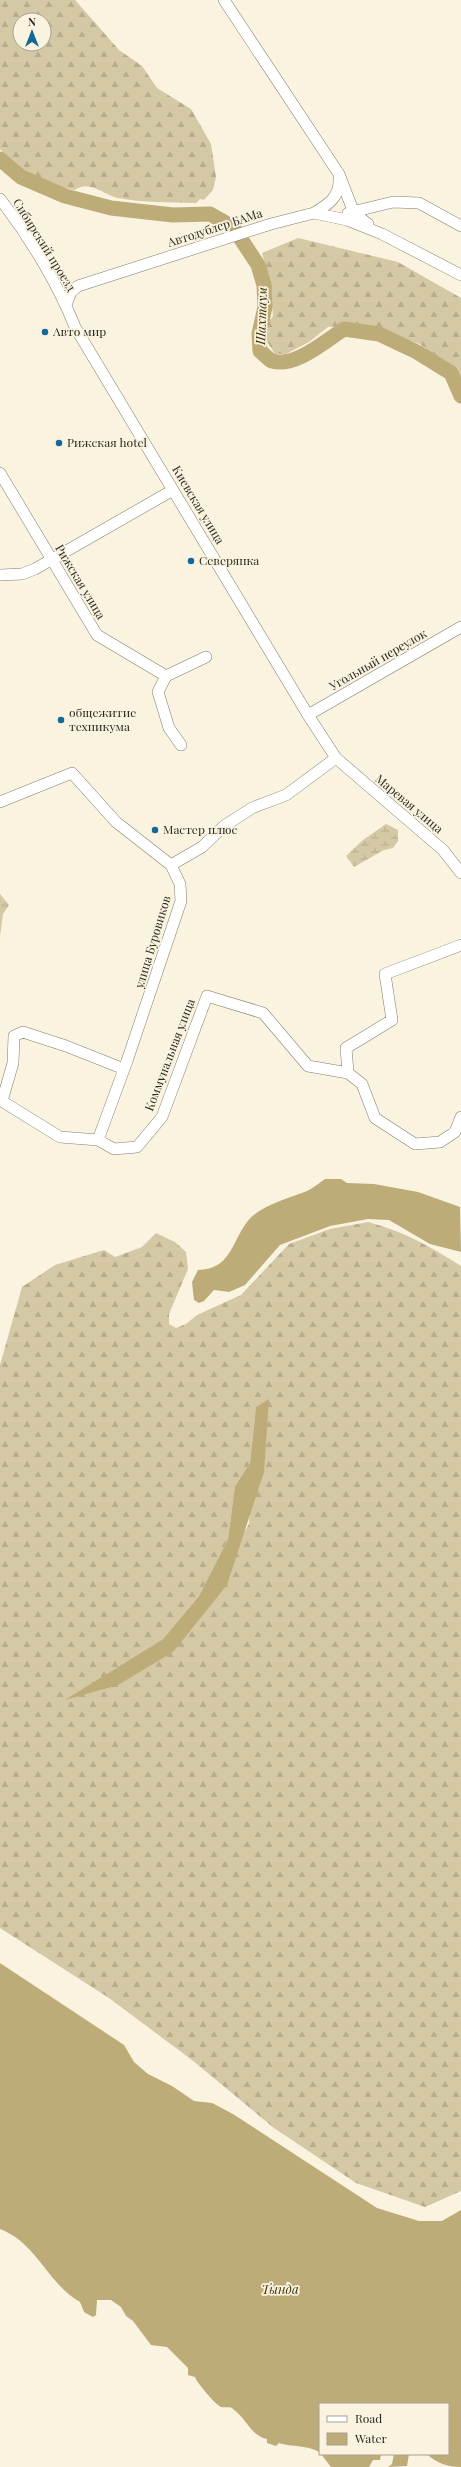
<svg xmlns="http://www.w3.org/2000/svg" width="461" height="2467" font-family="'Playfair Display',serif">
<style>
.grass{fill:url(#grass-tufts)}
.forest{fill:url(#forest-firs);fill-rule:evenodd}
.wetland{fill:url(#wetland-marsh)}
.water{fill:#bdac78}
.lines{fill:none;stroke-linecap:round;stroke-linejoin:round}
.river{stroke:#bdac78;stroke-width:15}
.minor-casing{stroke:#837d6c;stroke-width:12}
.minor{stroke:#fff;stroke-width:11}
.poi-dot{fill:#146899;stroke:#faf3e0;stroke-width:1.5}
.labels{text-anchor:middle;stroke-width:3.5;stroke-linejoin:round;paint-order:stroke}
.street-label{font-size:12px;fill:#2c2922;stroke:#faf3e0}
.poi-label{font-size:12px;fill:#2c2922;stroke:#faf3e0;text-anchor:start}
.water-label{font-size:13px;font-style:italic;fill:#3f3207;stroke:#faf3e0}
</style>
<defs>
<pattern id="grass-tufts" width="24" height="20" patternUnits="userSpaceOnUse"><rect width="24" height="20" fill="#d5c8a4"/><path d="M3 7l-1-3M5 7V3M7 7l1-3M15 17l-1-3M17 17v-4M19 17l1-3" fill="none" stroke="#b7ac8d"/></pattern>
<pattern id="forest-firs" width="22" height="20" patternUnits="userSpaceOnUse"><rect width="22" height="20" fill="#d5c8a4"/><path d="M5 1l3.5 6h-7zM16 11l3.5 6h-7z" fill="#b7ac8d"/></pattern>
<pattern id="wetland-marsh" width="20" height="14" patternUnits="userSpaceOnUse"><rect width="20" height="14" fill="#d5c8a4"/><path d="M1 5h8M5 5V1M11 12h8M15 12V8" fill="none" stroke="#b7ac8d"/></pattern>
</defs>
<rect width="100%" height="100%" fill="#faf3e0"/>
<!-- grass -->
<path class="grass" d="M 0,894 L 9,905 L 3,914 L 0,936 Z"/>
<!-- forest -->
<path class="forest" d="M 0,0 L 75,0 L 119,50 L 142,66 L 157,88 L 191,109 L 211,144 L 216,177 L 213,190 L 204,200 L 200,199 L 196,203 C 171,202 142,203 118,198 C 104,195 89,179 75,190 C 47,185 18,171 0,149 ZM 20,20 L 44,20 L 44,44 L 20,44 Z
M 298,238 L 398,262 L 461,298 L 461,384 L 458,374 L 420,344 L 364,325 L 328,327 L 309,342 L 286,354 L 275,354 L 266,340 L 264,328 L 273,316 L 270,282 L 262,253 Z
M 368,1222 C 403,1231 431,1247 461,1266 L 461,2191 L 425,2207 L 356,2183 L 274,2128 L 192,2060 L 109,1998 L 0,1928 L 0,1365 L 22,1287 L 55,1265 L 104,1250 L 115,1257 L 142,1247 L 156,1233 L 175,1242 L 186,1252 L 188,1269 L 169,1314 L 169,1324 L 176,1328 L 186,1324 L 197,1315 L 241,1295 L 289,1244 L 330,1229 ZM 256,1407 L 249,1524 L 173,1652 L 68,1699 L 163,1639 L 199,1596 L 228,1539 L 235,1486 L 250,1463 Z"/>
<!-- wetland -->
<path class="wetland" d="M 386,824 L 398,830 L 398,841 L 393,848 L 384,850 L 354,867 L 346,856 L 363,840 Z"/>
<!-- water -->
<path class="water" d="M 325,1179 L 341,1179 L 347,1183 L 374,1184 L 418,1192 L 460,1207 L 461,1252 L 430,1244 L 389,1220 L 368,1219 L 330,1226 L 280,1245 L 245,1285 L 229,1292 L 214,1290 L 204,1301 L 199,1303 L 194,1300 L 192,1282 L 198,1270 C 231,1269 231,1243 247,1222 C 258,1206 290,1198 307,1191 C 313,1188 319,1183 325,1179 Z
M 269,1399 L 264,1472 L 227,1585 L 173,1652 L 118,1685 L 65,1700 L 163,1639 L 199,1596 L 228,1539 L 235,1486 L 250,1463 L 256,1407 Z
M 0,1963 L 124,2045 L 134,2062 L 148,2074 L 172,2086 L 194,2101 L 212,2103 L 233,2114 L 377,2208 L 419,2221 L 442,2221 L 461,2210 L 461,2467 C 448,2467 436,2463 427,2454 L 448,2454 L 448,2404 L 320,2404 L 320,2453 C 311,2445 291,2447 279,2443 L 276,2446 L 267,2443 L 267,2439 C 250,2435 247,2419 233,2409 C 230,2406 226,2408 221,2407 C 215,2404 197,2383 195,2377 L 188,2375 L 188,2368 L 167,2347 L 151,2345 L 133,2321 L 126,2316 L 121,2307 L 111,2300 L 97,2300 L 96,2315 L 93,2317 L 84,2312 L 80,2302 C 47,2283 37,2243 0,2229 Z
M 321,2454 L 381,2454 L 380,2460 L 373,2460 L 369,2467 L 331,2467 Z
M 394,2454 L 409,2454 L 407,2466 L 388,2467 L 392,2464 Z"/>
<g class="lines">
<!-- river -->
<path class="river" d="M 0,159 L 21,177 L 65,196 L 111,208 L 173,215 L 210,214 L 233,227 L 258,265 L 264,285 L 265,307 L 259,334 L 260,351 C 264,354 268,359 272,361 C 295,368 325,341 344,329 L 379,334 L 417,352 L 451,373 L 461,396"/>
<!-- minor casing -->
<g class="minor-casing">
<path id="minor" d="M 224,0 L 339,174 L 354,213 L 368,224
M 0,199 C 29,236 58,284 75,327 L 308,715 L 336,758 L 443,850 L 461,873
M 314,213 C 329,204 340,197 339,178
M 348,213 L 393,202 L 419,203 L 461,226
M 66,305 L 71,292 L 78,286 L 271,224 L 314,213 L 347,220 L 382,234 L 461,275
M 0,473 L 97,635 L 166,676 L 206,657
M 0,575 L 22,574 L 35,569 L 173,490
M 166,676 L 158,692 L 169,728 L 181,745
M 308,715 L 461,627
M 0,802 L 72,773 L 116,822 L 171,865 L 180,884 L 181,901 L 127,1061 L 98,1140 L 60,1137 L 0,1100
M 171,865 L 202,847 L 224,826 L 252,808 L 286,795 L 336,758
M 348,1073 L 362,1084 L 375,1118 L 415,1144 L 440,1142 L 455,1132 L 461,1117
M 2,1101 L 13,1063 L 14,1036 L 23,1032 L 66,1046 L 124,1069
M 98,1140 L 114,1149 L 137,1147 L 162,1117 L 207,996 L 263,1013 L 308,1066 L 348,1073 L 346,1048 L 392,1020 L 385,974 L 461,945"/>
</g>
<!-- minor -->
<use href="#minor" class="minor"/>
</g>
<!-- markers -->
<g class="poi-dot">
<circle cx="45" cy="332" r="4"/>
<circle cx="59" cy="443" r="4"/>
<circle cx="191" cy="561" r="4"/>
<circle cx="61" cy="720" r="4"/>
<circle cx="155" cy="830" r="4"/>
</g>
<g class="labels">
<!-- street labels -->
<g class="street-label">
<text transform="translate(215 228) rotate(-18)" y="4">Автодублер БАМа</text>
<text transform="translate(44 245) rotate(58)" y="4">Сибирский проезд</text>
<text transform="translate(198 505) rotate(59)" y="4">Киевская улица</text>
<text transform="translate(80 582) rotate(59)" y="4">Рижская улица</text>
<text transform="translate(378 660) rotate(-30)" y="4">Угольный переулок</text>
<text transform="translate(409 804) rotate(40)" y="4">Маревая улица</text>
<text transform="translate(153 942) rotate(-73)" y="4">улица Буровиков</text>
<text transform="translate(170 1055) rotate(-69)" y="4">Коммунальная улица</text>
</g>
<!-- poi labels -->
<g class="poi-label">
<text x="53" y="336">Авто мир</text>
<text x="67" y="447">Рижская hotel</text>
<text x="199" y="565">Северянка</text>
<text x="69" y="717">общежитие<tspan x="69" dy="14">техникума</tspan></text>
<text x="163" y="834">Мастер плюс</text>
</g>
<!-- water labels -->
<g class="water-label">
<text transform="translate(261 316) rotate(-88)" y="5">Шахтаум</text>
<text x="280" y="2294">Тында</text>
</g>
</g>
<!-- legend -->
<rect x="319" y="2403" width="130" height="52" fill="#faf3e0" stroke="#a8a294"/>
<rect x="327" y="2416" width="20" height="6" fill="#ffffff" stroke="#a8a294"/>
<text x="355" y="2423" font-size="12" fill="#2c2922">Road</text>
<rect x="327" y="2433" width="20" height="12" fill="#bdac78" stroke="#a8a294"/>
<text x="355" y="2443" font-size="12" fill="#2c2922">Water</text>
<!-- north arrow -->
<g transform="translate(32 32)"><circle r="19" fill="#faf3e0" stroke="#a8a294"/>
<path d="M0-3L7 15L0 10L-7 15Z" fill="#146899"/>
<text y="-6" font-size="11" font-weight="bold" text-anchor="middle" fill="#2c2922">N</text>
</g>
</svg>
